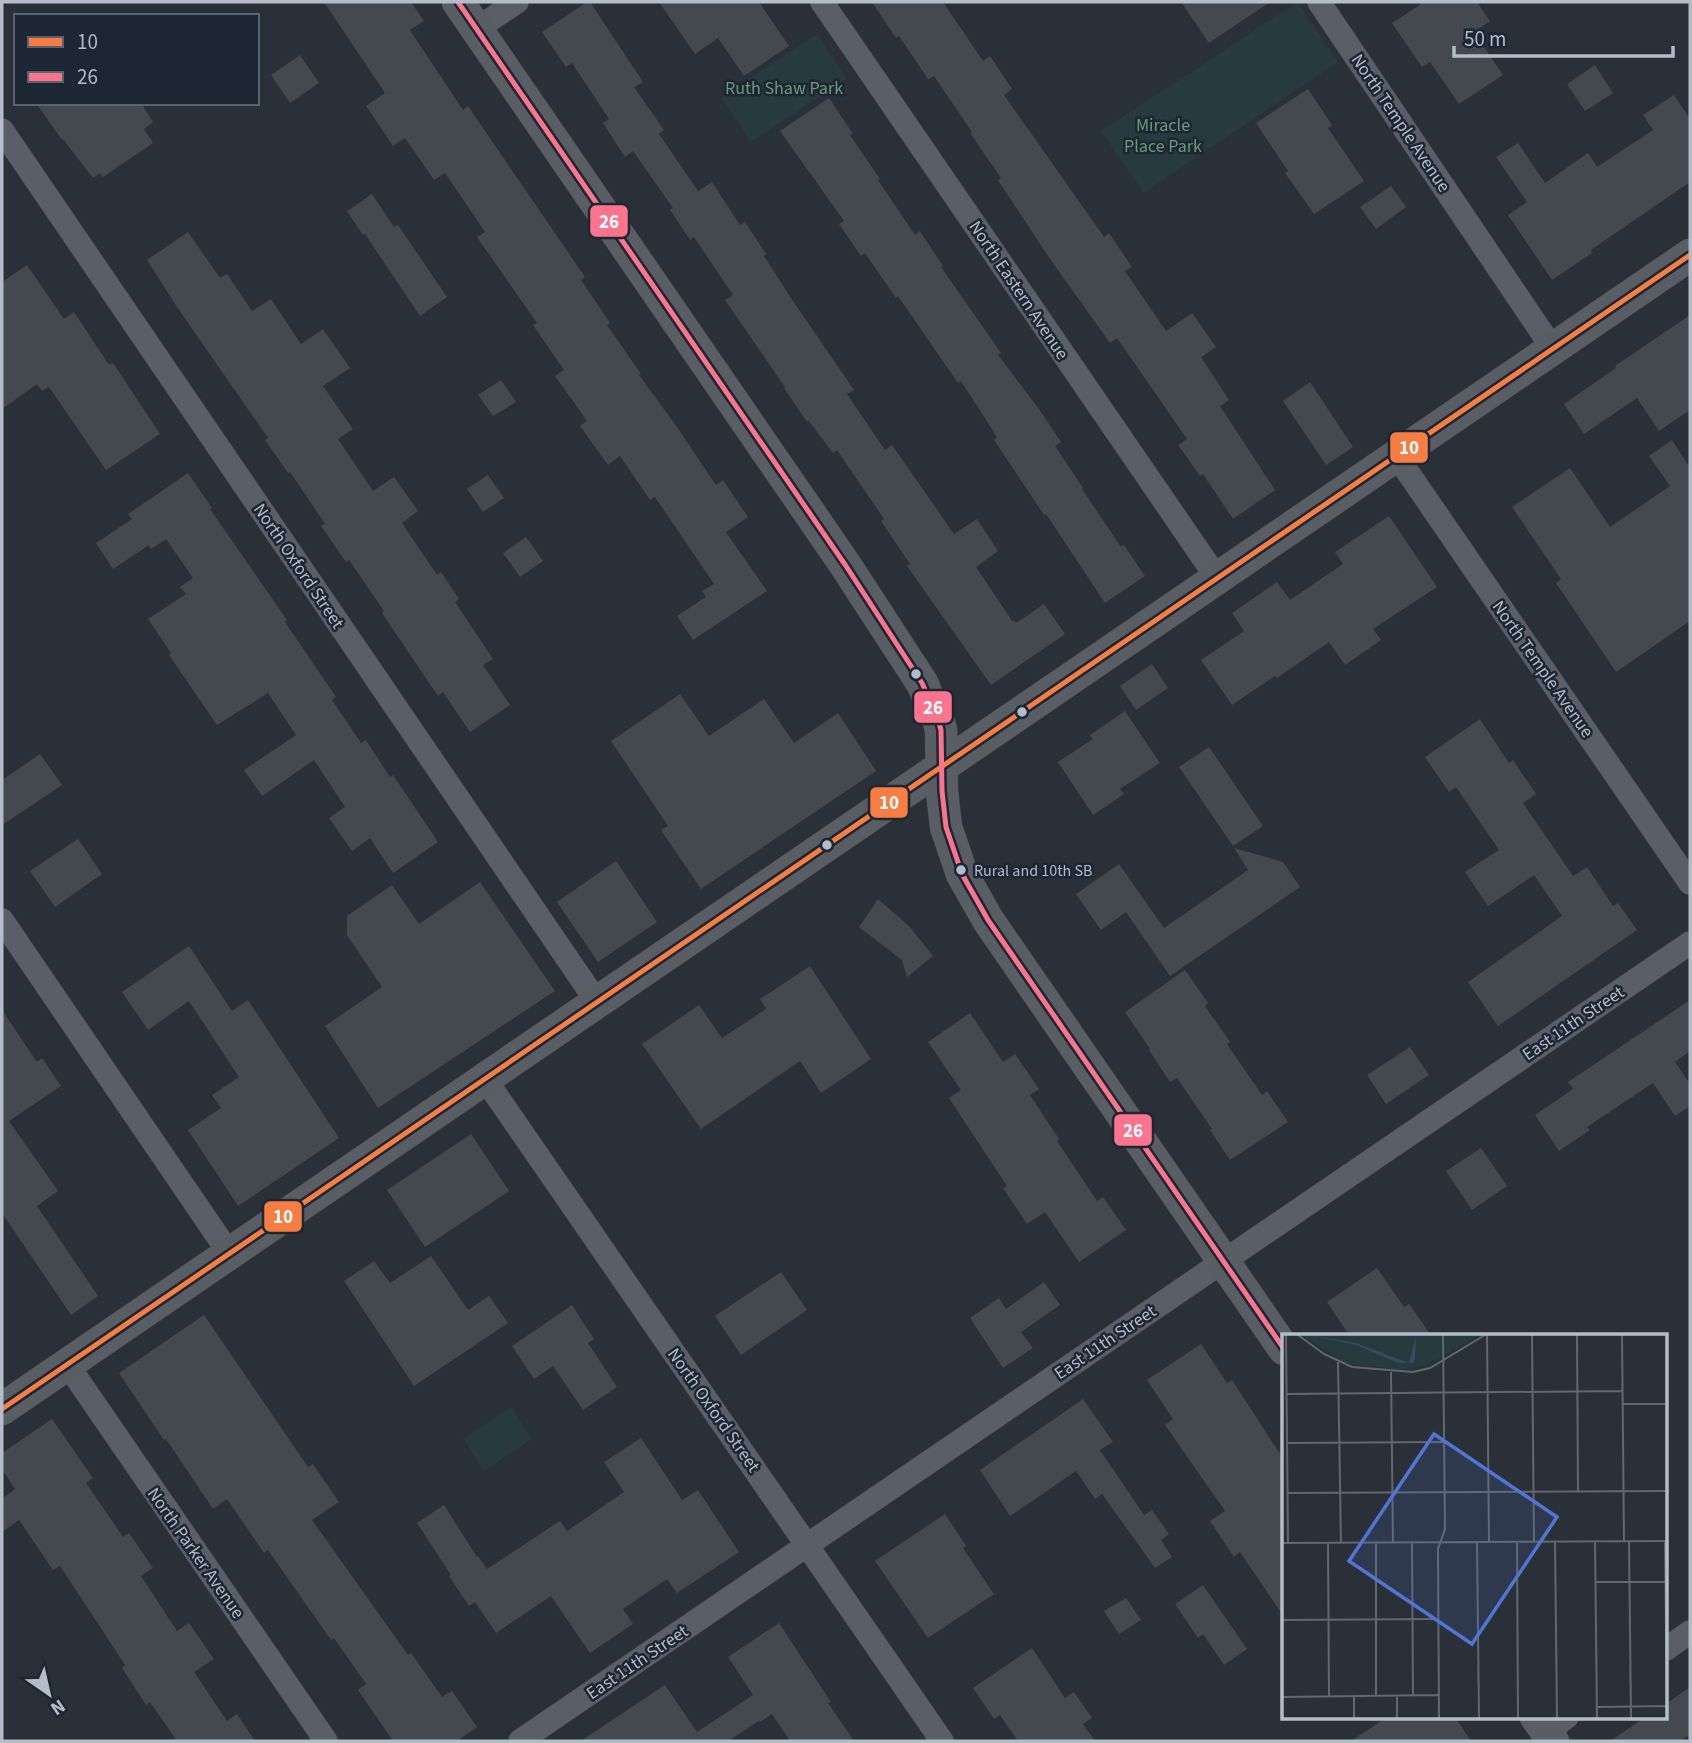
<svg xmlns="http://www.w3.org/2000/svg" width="1692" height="1743" font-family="'Source Sans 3',sans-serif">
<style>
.green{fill:#273a3e}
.building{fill:#444950}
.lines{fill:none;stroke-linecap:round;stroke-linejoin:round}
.minor-casing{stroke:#484c53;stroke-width:24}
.secondary-casing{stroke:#484c53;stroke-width:33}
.minor{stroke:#5a5e66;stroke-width:23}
.secondary{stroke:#595d64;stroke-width:32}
.bus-1-casing{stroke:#1d2633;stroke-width:10}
.bus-2-casing{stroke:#1d2633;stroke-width:10}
.bus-1{stroke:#f77d43;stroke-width:5}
.bus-2{stroke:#fc738d;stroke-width:5}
.bus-dot{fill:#b4bcc9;stroke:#1d2633;stroke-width:2.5}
.labels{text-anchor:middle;stroke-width:5;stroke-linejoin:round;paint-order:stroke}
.bus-label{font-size:16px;fill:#b4bcc9;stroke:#1d2633;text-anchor:start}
.park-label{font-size:18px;fill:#6b9a76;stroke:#1d2633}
.street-label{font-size:18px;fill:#b4bcc9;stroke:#1d2633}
.inset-road{fill:none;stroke:#616872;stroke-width:2}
.view{fill:#5274d3;fill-opacity:0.15;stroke:#5274d3;stroke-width:3.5}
.inset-edge{fill:none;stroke:#b4bcc9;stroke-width:3.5}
.line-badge{stroke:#1d2633;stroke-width:2.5}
.badge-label{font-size:19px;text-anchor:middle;font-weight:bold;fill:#fff}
</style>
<rect width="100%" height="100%" fill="#2a3038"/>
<!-- green -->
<path class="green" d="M 1298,2 L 1338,62 L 1144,193 L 1101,131 Z
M 817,34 L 847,79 L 751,142 L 721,97 Z
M 511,1407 L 532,1439 L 484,1471 L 463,1439 Z"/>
<!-- building -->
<path class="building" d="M 324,2 L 411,2 L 424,21 L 410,30 L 463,110 L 468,106 L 585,277 L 581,280 L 610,323 L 607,325 L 641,374 L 639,375 L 677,427 L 716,485 L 723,480 L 748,517 L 726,532 L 767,591 L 693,640 L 677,616 L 706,597 L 702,591 L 714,584 L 655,497 L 650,500 L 620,456 L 608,465 L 580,426 L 587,421 L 555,376 L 564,370 L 533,325 L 537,323 L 477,237 L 485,232 L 445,173 L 434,180 L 405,138 L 393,146 L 366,106 L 385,93 Z
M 587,2 L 590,2 L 643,82 L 634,87 L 664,130 L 659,134 L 698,191 L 712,182 L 740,225 L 745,222 L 766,254 L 764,256 L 793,301 L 854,390 L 847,394 L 885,450 L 892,445 L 954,534 L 977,519 L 998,551 L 976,567 L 1013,622 L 1014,620 L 1016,623 L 1044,604 L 1065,634 L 991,685 L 907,566 L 910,564 L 881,521 L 884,519 L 837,450 L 833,453 L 808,420 L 807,422 L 784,388 L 785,387 L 725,300 L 733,295 L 694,237 L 690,240 L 670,210 L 673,208 L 633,151 L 625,157 L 603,123 L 609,119 L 572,63 L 566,67 L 542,32 Z
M 659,2 L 759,2 L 789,46 L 744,76 L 718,38 L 695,54 Z
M 872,2 L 943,2 L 983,61 L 990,56 L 1012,89 L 1004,95 L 1104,237 L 1109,233 L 1132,267 L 1125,271 L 1166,331 L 1192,313 L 1216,347 L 1201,357 L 1229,400 L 1220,406 L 1275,490 L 1233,519 L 1203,474 L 1200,476 L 1178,445 L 1187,439 L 1117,338 L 1110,343 L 1048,256 L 998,180 L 1001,178 L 970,133 L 972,132 L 934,76 L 928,79 L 899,36 L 896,38 Z
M 1181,2 L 1270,2 L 1209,43 Z
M 1424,2 L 1477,2 L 1490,21 L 1474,32 L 1503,75 L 1459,104 L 1430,62 L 1422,67 L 1392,23 Z
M 300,55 L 319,83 L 290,103 L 271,75 Z
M 1595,65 L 1613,93 L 1585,111 L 1567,84 Z
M 1308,89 L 1332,125 L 1328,128 L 1364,181 L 1314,214 L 1285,173 L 1288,171 L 1256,123 Z
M 1674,95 L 1690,119 L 1690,182 L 1591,250 L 1592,253 L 1552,280 L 1508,215 L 1527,202 L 1496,157 L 1518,143 L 1545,183 L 1588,153 L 1597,167 L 1653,130 L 1643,115 Z
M 829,98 L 853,134 L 850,135 L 880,179 L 878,180 L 915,235 L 920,231 L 943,266 L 941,267 L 1001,353 L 998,355 L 1039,409 L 1061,442 L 1055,446 L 1083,488 L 1082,489 L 1121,547 L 1124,545 L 1145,576 L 1105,603 L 1046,514 L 1044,515 L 994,440 L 997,437 L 961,381 L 958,383 L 898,296 L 896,298 L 865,253 L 861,256 L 839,224 L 844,221 L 780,131 Z
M 36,103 L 141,103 L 153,122 L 144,129 L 153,143 L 103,177 L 100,173 L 93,178 L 63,139 L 62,140 Z
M 1391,186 L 1406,207 L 1376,229 L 1360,207 Z
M 372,194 L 394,227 L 398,225 L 447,297 L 420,316 L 365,234 L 363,235 L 347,211 Z
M 188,232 L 220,278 L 227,274 L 252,311 L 271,299 L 301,344 L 323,329 L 350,368 L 323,386 L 353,429 L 338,439 L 373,491 L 394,477 L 418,511 L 402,523 L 437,575 L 441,572 L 459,599 L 455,602 L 493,659 L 483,665 L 510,705 L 470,732 L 443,692 L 438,696 L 382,613 L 384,611 L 349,560 L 346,562 L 321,526 L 325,524 L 290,472 L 288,473 L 265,440 L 268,438 L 177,307 L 147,260 Z
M 27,265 L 64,319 L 74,312 L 109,365 L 113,363 L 160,434 L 106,470 L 49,387 L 42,391 L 37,384 L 2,409 L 2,282 Z
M 1690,315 L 1690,410 L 1659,431 L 1637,398 L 1584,434 L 1564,404 L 1616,368 L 1615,366 Z
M 501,380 L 516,402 L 493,416 L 478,395 Z
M 1310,382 L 1353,447 L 1326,465 L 1283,401 Z
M 1672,440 L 1690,468 L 1690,621 L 1616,672 L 1556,583 L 1561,579 L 1512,507 L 1570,468 L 1610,527 L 1670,486 L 1649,456 Z
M 188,473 L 212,508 L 210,509 L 287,620 L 285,622 L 336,697 L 332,700 L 361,743 L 366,740 L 390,777 L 393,775 L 438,842 L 393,873 L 370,838 L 352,851 L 329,818 L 345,807 L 314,760 L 262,796 L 244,770 L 296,735 L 268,693 L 217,725 L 169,655 L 171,653 L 148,619 L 186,594 L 180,587 L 193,578 L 166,539 L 151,549 L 149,545 L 113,569 L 96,543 L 132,519 L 128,514 Z
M 488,475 L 504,498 L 483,512 L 467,489 Z
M 1389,516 L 1437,587 L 1373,629 L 1381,640 L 1345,665 L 1329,642 L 1277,678 L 1275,676 L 1232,705 L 1201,660 L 1244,631 L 1232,613 L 1277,582 L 1290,600 L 1343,564 L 1335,552 Z
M 526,537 L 543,561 L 520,577 L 503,553 Z
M 1152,664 L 1168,688 L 1136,710 L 1120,686 Z
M 680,694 L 709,736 L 764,699 L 794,743 L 838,713 L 876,771 L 701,889 L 661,830 L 668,826 L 611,741 Z
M 1125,711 L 1160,763 L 1120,789 L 1124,794 L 1093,815 L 1058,762 L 1093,739 L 1090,735 Z
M 1480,719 L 1509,763 L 1513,760 L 1536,794 L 1523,803 L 1573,876 L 1587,867 L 1613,906 L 1618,903 L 1637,930 L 1498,1026 L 1468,982 L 1562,916 L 1534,875 L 1488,906 L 1465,872 L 1499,850 L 1456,787 L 1449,792 L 1425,757 Z
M 1209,747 L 1263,826 L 1233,846 L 1179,767 Z
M 40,754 L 62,785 L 2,825 L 2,780 Z
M 78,839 L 102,874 L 55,907 L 30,871 Z
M 1234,848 L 1283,862 L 1300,887 L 1170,976 L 1126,912 L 1101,930 L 1076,894 L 1119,864 L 1164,928 L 1248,870 Z
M 616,861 L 657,922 L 598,962 L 557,902 Z
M 480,882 L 555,991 L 378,1108 L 325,1026 L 382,987 L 347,935 L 347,916 L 392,885 L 419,924 Z
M 878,899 L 909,926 L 933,956 L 907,977 L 902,960 L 859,927 Z
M 189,946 L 232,1011 L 248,1000 L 339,1138 L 238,1206 L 188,1130 L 221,1108 L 212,1095 L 239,1077 L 189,1001 L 148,1030 L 122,992 Z
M 810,966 L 871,1059 L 821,1093 L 800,1061 L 701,1129 L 642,1044 L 699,1005 L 722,1038 L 766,1009 L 760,999 Z
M 1185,970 L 1208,1003 L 1205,1006 L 1230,1042 L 1227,1044 L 1262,1095 L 1267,1091 L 1288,1122 L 1230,1160 L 1210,1130 L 1212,1129 L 1177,1078 L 1170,1082 L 1149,1050 L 1150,1049 L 1125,1012 Z
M 1690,1000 L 1690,1051 L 1675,1062 L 1690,1084 L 1690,1106 L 1675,1116 L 1653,1083 L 1587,1127 L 1590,1130 L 1559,1151 L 1535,1115 L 1573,1089 L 1568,1082 Z
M 2,1010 L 37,1062 L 42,1058 L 61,1086 L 9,1121 L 58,1191 L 37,1206 L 98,1296 L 71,1315 L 2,1213 Z
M 970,1013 L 1003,1062 L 1015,1054 L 1039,1089 L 1030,1095 L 1059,1139 L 1057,1141 L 1097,1201 L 1103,1197 L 1126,1230 L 1079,1262 L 1045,1212 L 1027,1224 L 1003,1188 L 1007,1186 L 949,1098 L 961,1090 L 928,1042 Z
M 1410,1047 L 1429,1075 L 1386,1104 L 1367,1075 Z
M 471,1134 L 509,1191 L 425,1247 L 387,1190 Z
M 1481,1148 L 1507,1186 L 1472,1210 L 1446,1171 Z
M 431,1256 L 468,1310 L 489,1296 L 508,1323 L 414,1386 L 344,1281 L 374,1261 L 390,1283 Z
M 1377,1268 L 1404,1307 L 1409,1304 L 1431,1335 L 1349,1335 L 1327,1302 Z
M 781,1272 L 807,1310 L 741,1355 L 715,1316 Z
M 1044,1282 L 1060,1305 L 1021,1332 L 1033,1348 L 1003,1368 L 970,1318 L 999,1298 L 1006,1309 Z
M 572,1305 L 594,1339 L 588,1343 L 617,1387 L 583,1410 L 553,1366 L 534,1379 L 512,1346 Z
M 204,1315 L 308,1467 L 313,1464 L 339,1502 L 312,1520 L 408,1655 L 411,1653 L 442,1697 L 452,1691 L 477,1727 L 457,1741 L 393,1741 L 358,1690 L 366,1684 L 334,1638 L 331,1640 L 268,1550 L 264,1553 L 227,1499 L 213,1509 L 166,1439 L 164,1440 L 119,1373 Z
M 1201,1344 L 1227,1383 L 1232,1380 L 1284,1460 L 1284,1617 L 1240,1552 L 1234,1557 L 1210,1521 L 1225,1511 L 1165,1425 L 1173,1419 L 1147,1380 Z
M 1083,1399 L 1113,1442 L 1100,1450 L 1144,1515 L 1152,1510 L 1169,1534 L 1161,1540 L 1172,1557 L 1155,1568 L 1102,1494 L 1095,1499 L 1076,1471 L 1010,1516 L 980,1470 Z
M 52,1419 L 93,1478 L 86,1483 L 123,1537 L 129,1533 L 153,1568 L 141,1576 L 177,1631 L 189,1623 L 214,1659 L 194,1672 L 227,1721 L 237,1714 L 255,1741 L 177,1741 L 150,1702 L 146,1705 L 122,1668 L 125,1665 L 60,1566 L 53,1570 L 19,1520 L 2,1532 L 2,1499 L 15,1489 L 2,1469 L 2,1453 Z
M 641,1438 L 682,1500 L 698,1490 L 739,1552 L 677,1593 L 667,1579 L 623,1609 L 633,1624 L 590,1653 L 551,1596 L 496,1633 L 475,1602 L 469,1606 L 449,1576 L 451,1575 L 417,1523 L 444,1505 L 477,1557 L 478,1556 L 487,1569 L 560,1521 L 567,1531 L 624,1492 L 604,1462 Z
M 945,1514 L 966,1546 L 963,1548 L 994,1594 L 928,1638 L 875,1561 Z
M 1203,1585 L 1247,1649 L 1224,1665 L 1203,1634 L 1198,1638 L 1175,1604 Z
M 1126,1598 L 1141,1620 L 1119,1634 L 1104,1611 Z
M 779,1623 L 831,1702 L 828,1703 L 854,1741 L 790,1741 L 772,1714 L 760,1722 L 759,1721 L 728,1741 L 581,1741 L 665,1685 L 697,1732 L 753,1695 L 728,1657 Z
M 1032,1648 L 1065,1698 L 1074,1692 L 1092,1718 L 1083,1724 L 1095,1741 L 1018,1741 L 1000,1715 L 994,1719 L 973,1688 Z
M 1690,1687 L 1690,1735 L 1680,1741 L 1610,1741 L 1646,1717 L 1666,1717 L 1666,1704 Z
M 1387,1717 L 1455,1717 L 1471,1741 L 1351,1741 Z"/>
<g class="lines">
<!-- minor casing -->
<g class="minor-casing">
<path id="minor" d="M 822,2 L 1217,578
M 1319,2 L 1553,349
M 476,29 L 517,2
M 2,130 L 597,1002
M 1396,455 L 1690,883
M 2,920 L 229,1253
M 485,1079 L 942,1741
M 67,1364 L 326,1741
M 1666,1649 L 1690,1632
M 1546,1732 L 1567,1717
M 520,1741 L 1690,943"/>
</g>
<!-- secondary casing -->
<g class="secondary-casing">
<path id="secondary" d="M 458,2 L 846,566 L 922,683 L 938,719 L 941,730 L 942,791 L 946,827 L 962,874 L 988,920 L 1284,1349
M 2,1409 L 1690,255
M 1536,1717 L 1553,1741"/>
</g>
<!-- minor -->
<use href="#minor" class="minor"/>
<!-- secondary -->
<use href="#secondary" class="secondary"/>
<!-- bus-1 casing -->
<g class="bus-1-casing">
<path id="bus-1" d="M 2,1409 L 1690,255"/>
</g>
<!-- bus-2 casing -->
<g class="bus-2-casing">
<path id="bus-2" d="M 458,2 L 846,566 L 922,683 L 938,719 L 941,730 L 942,791 L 946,827 L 962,874 L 988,920 L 1284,1349"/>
</g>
<!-- bus-1 -->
<use href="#bus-1" class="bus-1"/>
<!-- bus-2 -->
<use href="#bus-2" class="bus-2"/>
</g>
<!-- markers -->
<g class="bus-dot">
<circle cx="916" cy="674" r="6"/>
<circle cx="1022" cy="712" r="6"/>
<circle cx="827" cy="845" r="6"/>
<circle cx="961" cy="870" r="6"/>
</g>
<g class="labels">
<!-- bus labels -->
<g class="bus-label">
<text x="974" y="876">Rural and 10th SB</text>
</g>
<!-- park labels -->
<g class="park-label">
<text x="784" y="94">Ruth Shaw Park</text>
<text x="1163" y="131">Miracle<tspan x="1163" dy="21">Place Park</tspan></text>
</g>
<!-- street labels -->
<g class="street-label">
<text transform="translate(1401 123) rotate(56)" y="6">North Temple Avenue</text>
<text transform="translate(1019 290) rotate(56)" y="6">North Eastern Avenue</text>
<text transform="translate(299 566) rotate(56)" y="6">North Oxford Street</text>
<text transform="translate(1543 669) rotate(55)" y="6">North Temple Avenue</text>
<text transform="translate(1573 1023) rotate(-34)" y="6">East 11th Street</text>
<text transform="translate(1105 1342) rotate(-34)" y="6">East 11th Street</text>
<text transform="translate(714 1410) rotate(55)" y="6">North Oxford Street</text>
<text transform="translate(196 1553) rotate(55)" y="6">North Parker Avenue</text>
<text transform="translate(637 1662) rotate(-34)" y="6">East 11th Street</text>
</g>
</g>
<!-- overview -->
<g transform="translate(1282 1334)">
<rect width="385" height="385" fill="#2a3038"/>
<path d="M 19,1 L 198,1 L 145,31 L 120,36 L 64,29 Z" fill="#273a3e"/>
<path d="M 26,1 L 74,9 L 127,29 L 134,1 L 133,25 L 131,29 L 116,29 L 74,11 Z" fill="#384963"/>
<path class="inset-road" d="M 4,1 L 6,208M 16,1 L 42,20 L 70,33 L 131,38 L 148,34 L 203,1M 205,1 L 207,208M 250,1 L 252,208M 295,1 L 296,158M 340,1 L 342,207M 385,1 L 385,41M 56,28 L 59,209M 109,38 L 111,209M 5,60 L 341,57M 341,70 L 385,70M 6,109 L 161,108M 6,159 L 385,157M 383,207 L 385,381M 130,208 L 131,362M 195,208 L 197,384M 235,208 L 236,384M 273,208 L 275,384M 313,208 L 315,384M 347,208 L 349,384M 0,209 L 385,207M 46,209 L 47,363M 94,209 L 94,362M 313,248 L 383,248M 0,286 L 155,285M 72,362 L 72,384M 115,362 L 115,384M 0,363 L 157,361M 315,373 L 385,372M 157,384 L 156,215 L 163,195 L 161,1"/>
<path class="view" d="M 152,100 L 275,183 L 190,310 L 67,227 Z"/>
<rect width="385" height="385" class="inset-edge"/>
</g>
<g class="line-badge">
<rect x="589" y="204" width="40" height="34" rx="7" fill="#fc738d"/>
<rect x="1389" y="431" width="40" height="33" rx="7" fill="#f77d43"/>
<rect x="913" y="690" width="40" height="34" rx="7" fill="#fc738d"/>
<rect x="869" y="786" width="40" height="33" rx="7" fill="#f77d43"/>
<rect x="1113" y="1113" width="40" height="34" rx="7" fill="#fc738d"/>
<rect x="263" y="1200" width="40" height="33" rx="7" fill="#f77d43"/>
</g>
<g class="badge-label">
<text x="609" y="228">26</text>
<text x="1409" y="454">10</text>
<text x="933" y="714">26</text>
<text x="889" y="809">10</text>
<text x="1133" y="1137">26</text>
<text x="283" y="1223">10</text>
</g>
<!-- border -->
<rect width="1692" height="1743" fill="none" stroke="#b4bcc9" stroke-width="7"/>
<!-- legend -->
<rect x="14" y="14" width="245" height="91" fill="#1d2633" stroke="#59626f" stroke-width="2"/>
<rect x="28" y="37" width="35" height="10" fill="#f77d43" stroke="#59626f" stroke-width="2"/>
<text x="77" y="49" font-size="21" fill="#b4bcc9">10</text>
<rect x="28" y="72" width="35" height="10" fill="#fc738d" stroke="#59626f" stroke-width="2"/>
<text x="77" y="84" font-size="21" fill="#b4bcc9">26</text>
<!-- north arrow -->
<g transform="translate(49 1694) rotate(146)" stroke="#1d2633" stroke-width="5" paint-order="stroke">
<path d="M0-5L12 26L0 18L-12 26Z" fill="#b4bcc9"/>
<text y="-10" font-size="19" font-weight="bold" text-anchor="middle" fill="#b4bcc9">N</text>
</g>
<!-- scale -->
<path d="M1454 46v10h219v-10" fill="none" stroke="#b4bcc9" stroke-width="3.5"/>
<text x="1464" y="46" font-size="21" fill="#b4bcc9" stroke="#1d2633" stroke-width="5" paint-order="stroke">50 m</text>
</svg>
